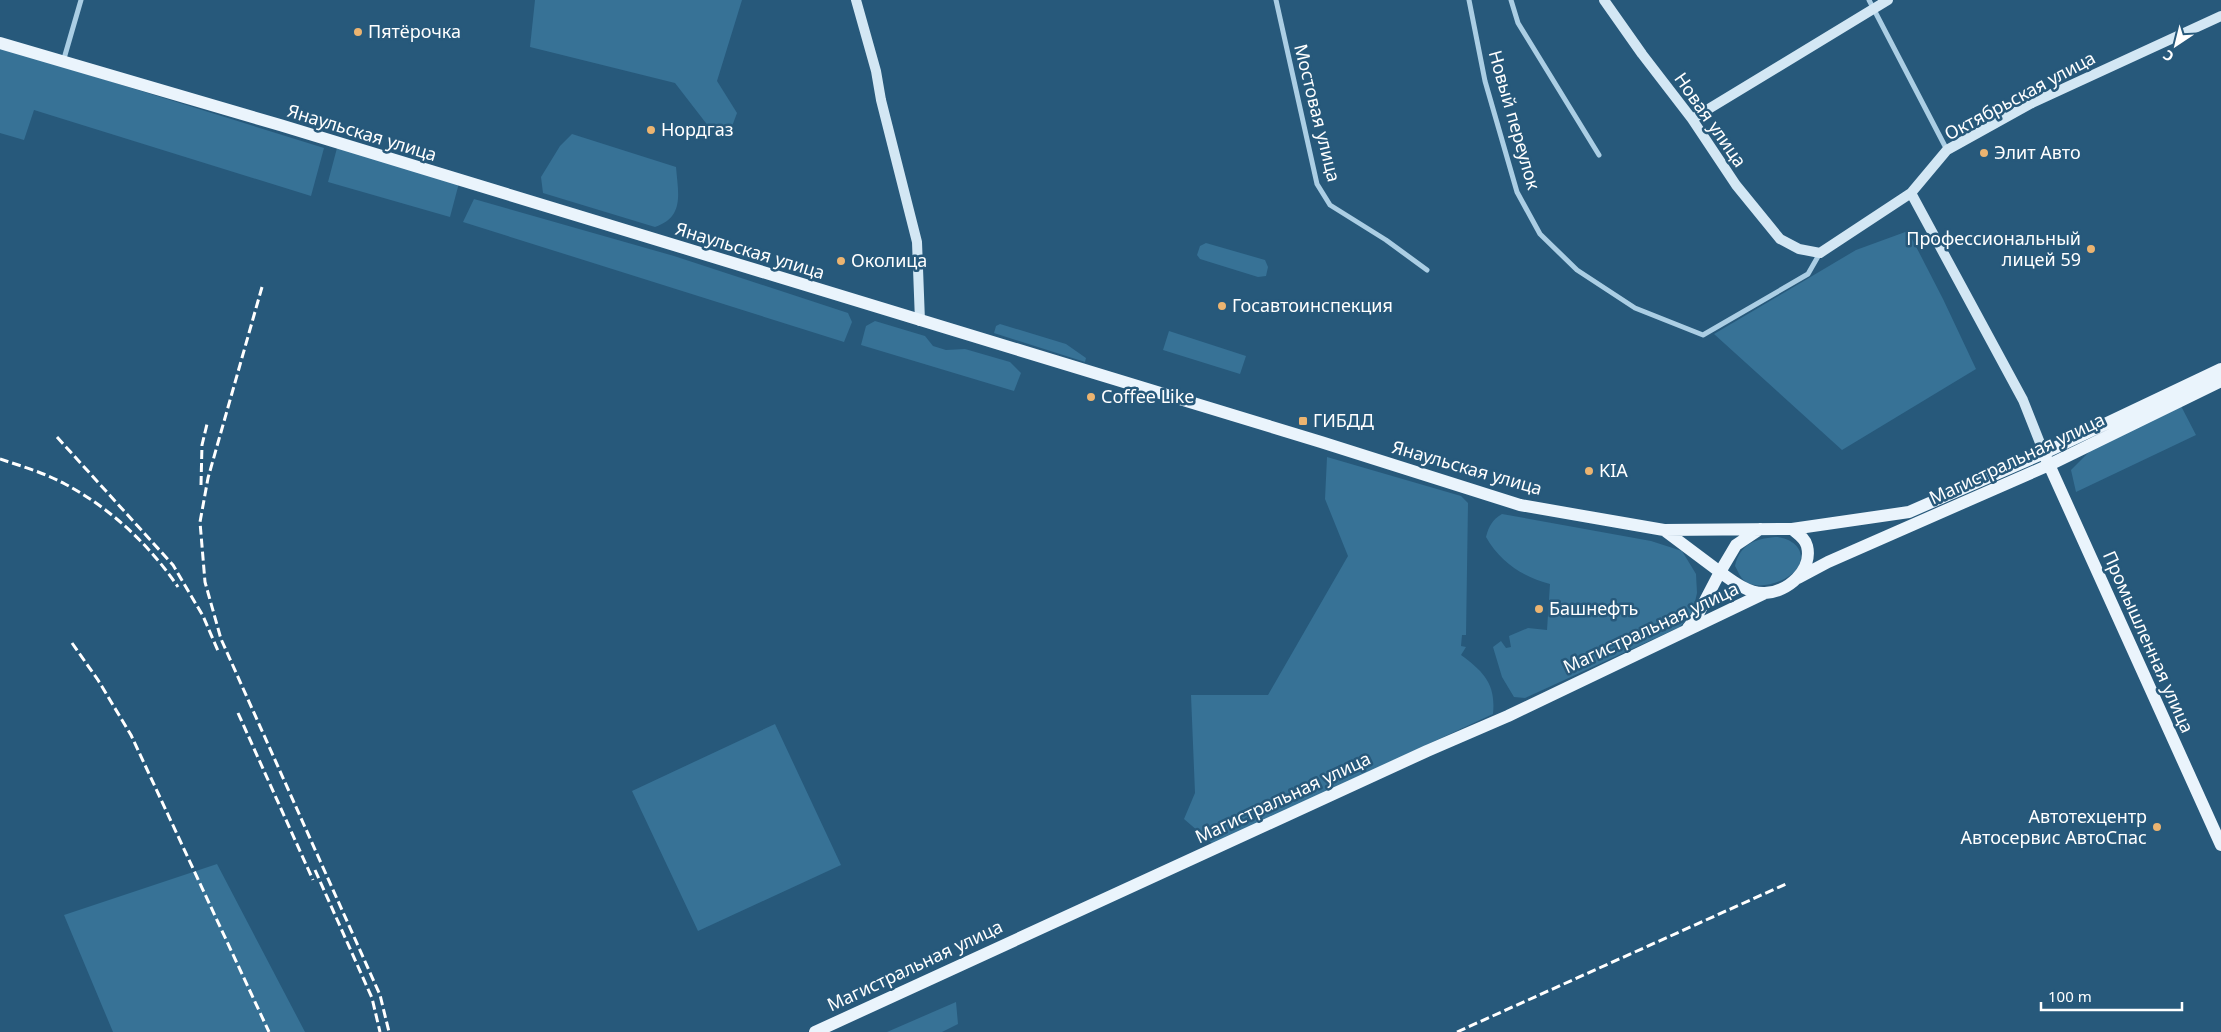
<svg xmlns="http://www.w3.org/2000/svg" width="2221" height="1032" font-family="'Noto Sans',sans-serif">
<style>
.green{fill:#377296}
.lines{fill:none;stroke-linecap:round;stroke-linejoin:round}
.street{stroke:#abcee4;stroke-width:5}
.secondary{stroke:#d3e7f4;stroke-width:10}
.primary{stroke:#eaf4fc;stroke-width:12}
.rail{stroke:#fff;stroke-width:3;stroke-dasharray:9 4;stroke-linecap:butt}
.poi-dot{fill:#ecb470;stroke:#27597b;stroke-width:2}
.labels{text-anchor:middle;stroke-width:5;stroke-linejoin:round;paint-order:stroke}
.poi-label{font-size:18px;fill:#fff;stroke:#27597b;text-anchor:start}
.street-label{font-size:18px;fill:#fff;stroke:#27597b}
</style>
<rect width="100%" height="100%" fill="#27597b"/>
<!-- green -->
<path class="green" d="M 535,0 L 742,0 L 717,81 L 737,113 L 731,129 L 709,127 L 675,83 L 530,47 Z
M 0,47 L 324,148 L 311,196 L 34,110 L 24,140 L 0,133 Z
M 572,134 L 676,167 C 678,193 685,217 655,227 L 543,193 L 541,177 L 560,146 Z
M 337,148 L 459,183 L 450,217 L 328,182 Z
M 474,199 L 674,256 L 848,313 L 852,322 L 844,342 L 463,222 Z
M 1908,231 L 1943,299 L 1976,369 L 1842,450 L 1714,334 L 1856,250 Z
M 1206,243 L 1265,260 L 1268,267 L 1266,276 L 1258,277 L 1200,259 L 1197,255 L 1200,246 Z
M 875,321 L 925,336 L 933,346 L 946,350 L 965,349 L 1010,362 L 1021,373 L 1014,391 L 861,345 L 866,326 Z
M 1000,324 L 1066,344 L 1086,358 L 1085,362 L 994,333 L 996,326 Z
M 1169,331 L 1246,356 L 1240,374 L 1163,350 Z
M 2181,406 L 2196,435 L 2076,492 L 2071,470 L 2091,450 Z
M 1327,457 L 1461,496 L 1468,503 L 1466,635 L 1462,635 L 1461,646 L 1466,647 L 1461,655 C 1484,672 1496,684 1493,714 L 1213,844 L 1184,819 L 1195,793 L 1191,695 L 1268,695 L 1348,556 L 1325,499 Z
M 1502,514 L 1651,541 L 1682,551 L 1696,574 L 1697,593 L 1693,611 L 1680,627 L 1525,698 L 1514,697 L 1502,677 L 1493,647 L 1501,641 L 1506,648 L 1511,647 L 1509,636 L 1528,628 L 1547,630 L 1550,584 C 1523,577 1500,562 1486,537 C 1489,526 1492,520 1502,514 Z
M 1775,537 C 1790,537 1808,549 1798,567 C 1790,581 1760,591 1746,582 C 1740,578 1738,571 1735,566 C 1740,544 1755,539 1775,537 Z
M 775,724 L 841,865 L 698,931 L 632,791 Z
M 217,864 L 305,1032 L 113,1032 L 64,915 Z
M 956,1002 L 958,1024 L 942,1032 L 887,1032 Z"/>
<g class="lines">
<!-- street -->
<path class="street" d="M 1276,0 L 1317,184 L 1330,205 L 1386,240 L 1427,270
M 1469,0 L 1485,81 L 1517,192 L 1540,234 L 1577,270 L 1635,308 L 1703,335 L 1808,274 L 1820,253
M 1511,0 L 1518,23 L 1599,155
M 1869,0 L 1947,150
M 63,62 L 81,0"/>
<!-- secondary -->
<path class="secondary" d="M 856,0 L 876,71 L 881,100 L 917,242 L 920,321
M 1604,0 L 1642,54 L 1692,119 L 1736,185 L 1780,239 L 1799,249 L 1820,253 L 1911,193 L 1947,150 L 2032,103 L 2221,16
M 1692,119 L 1888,0
M 1911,193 L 2023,400 L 2044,453"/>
<!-- primary -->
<path class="primary" d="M 0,43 L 280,125 L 1321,442 L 1520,505 L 1664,530 L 1792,529 L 1909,512 L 2044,453 L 2221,369
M 2046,458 L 2221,845
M 1760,529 L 1736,545 L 1720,572 C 1732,581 1749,594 1765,593 C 1788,592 1813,570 1807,546 C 1805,538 1798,534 1792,529
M 1664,530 L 1720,572 L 1696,618 L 1688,628
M 1798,578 L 1828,562 L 2049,465 L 2221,381
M 815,1032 L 1427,751 L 1508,716 L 1765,593"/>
<!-- rail -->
<path class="rail" d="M 262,287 L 208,478 L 200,522 L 205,582 L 221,639 L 380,995 L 389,1032
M 57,437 L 173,565 L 203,616 L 219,653
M 0,459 C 21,466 45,473 65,484 C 110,508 149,544 178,587
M 201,485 L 202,445 L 207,424
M 72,643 L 98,680 L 131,735 L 269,1032
M 238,713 L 313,880
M 315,870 L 372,998 L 380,1032
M 1457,1032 L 1786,884"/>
</g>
<!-- markers -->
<g class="poi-dot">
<circle cx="358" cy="32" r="5"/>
<circle cx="651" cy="130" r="5"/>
<circle cx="1984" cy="153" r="5"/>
<circle cx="2091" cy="249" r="5"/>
<circle cx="841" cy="261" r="5"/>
<circle cx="1222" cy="306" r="5"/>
<circle cx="1091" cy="397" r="5"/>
<rect x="1298" y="416" width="10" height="10" rx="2.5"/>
<circle cx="1589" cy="471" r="5"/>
<circle cx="1539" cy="609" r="5"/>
<circle cx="2157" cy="827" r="5"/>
</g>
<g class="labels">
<!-- poi labels -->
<g class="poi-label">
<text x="368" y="38">Пятёрочка</text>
<text x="661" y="136">Нордгаз</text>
<text x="1994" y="159">Элит Авто</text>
<text x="2081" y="245" text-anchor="end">Профессиональный<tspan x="2081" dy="21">лицей 59</tspan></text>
<text x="851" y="267">Околица</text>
<text x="1232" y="312">Госавтоинспекция</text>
<text x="1101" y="403">Coffee Like</text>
<text x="1313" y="427">ГИБДД</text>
<text x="1599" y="477">KIA</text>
<text x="1549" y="615">Башнефть</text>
<text x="2147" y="823" text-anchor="end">Автотехцентр<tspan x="2147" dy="21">Автосервис АвтоСпас</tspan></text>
</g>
<!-- street labels -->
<g class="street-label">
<text transform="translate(2020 96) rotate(-28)" y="6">Октябрьская улица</text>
<text transform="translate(1317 113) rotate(76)" y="6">Мостовая улица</text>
<text transform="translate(1514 120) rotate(74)" y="6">Новый переулок</text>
<text transform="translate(1710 120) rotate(55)" y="6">Новая улица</text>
<text transform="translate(362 133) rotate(17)" y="6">Янаульская улица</text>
<text transform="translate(750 251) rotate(17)" y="6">Янаульская улица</text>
<text transform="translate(2017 459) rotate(-25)" y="6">Магистральная улица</text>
<text transform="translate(1467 468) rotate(16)" y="6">Янаульская улица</text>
<text transform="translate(1651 628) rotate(-25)" y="6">Магистральная улица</text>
<text transform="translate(2148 642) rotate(66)" y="6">Промышленная улица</text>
<text transform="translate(1283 798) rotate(-25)" y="6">Магистральная улица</text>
<text transform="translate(915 966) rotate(-25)" y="6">Магистральная улица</text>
</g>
</g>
<!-- north arrow -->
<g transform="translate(2176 45) rotate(215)" stroke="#27597b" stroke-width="4" paint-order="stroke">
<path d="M0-4L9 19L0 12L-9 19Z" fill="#ffffff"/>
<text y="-8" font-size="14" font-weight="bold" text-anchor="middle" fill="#ffffff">С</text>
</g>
<!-- scale -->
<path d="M2041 1002v8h141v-8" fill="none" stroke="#ffffff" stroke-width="2.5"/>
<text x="2048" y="1002" font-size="15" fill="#ffffff" stroke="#27597b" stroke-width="4" paint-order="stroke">100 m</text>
</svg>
